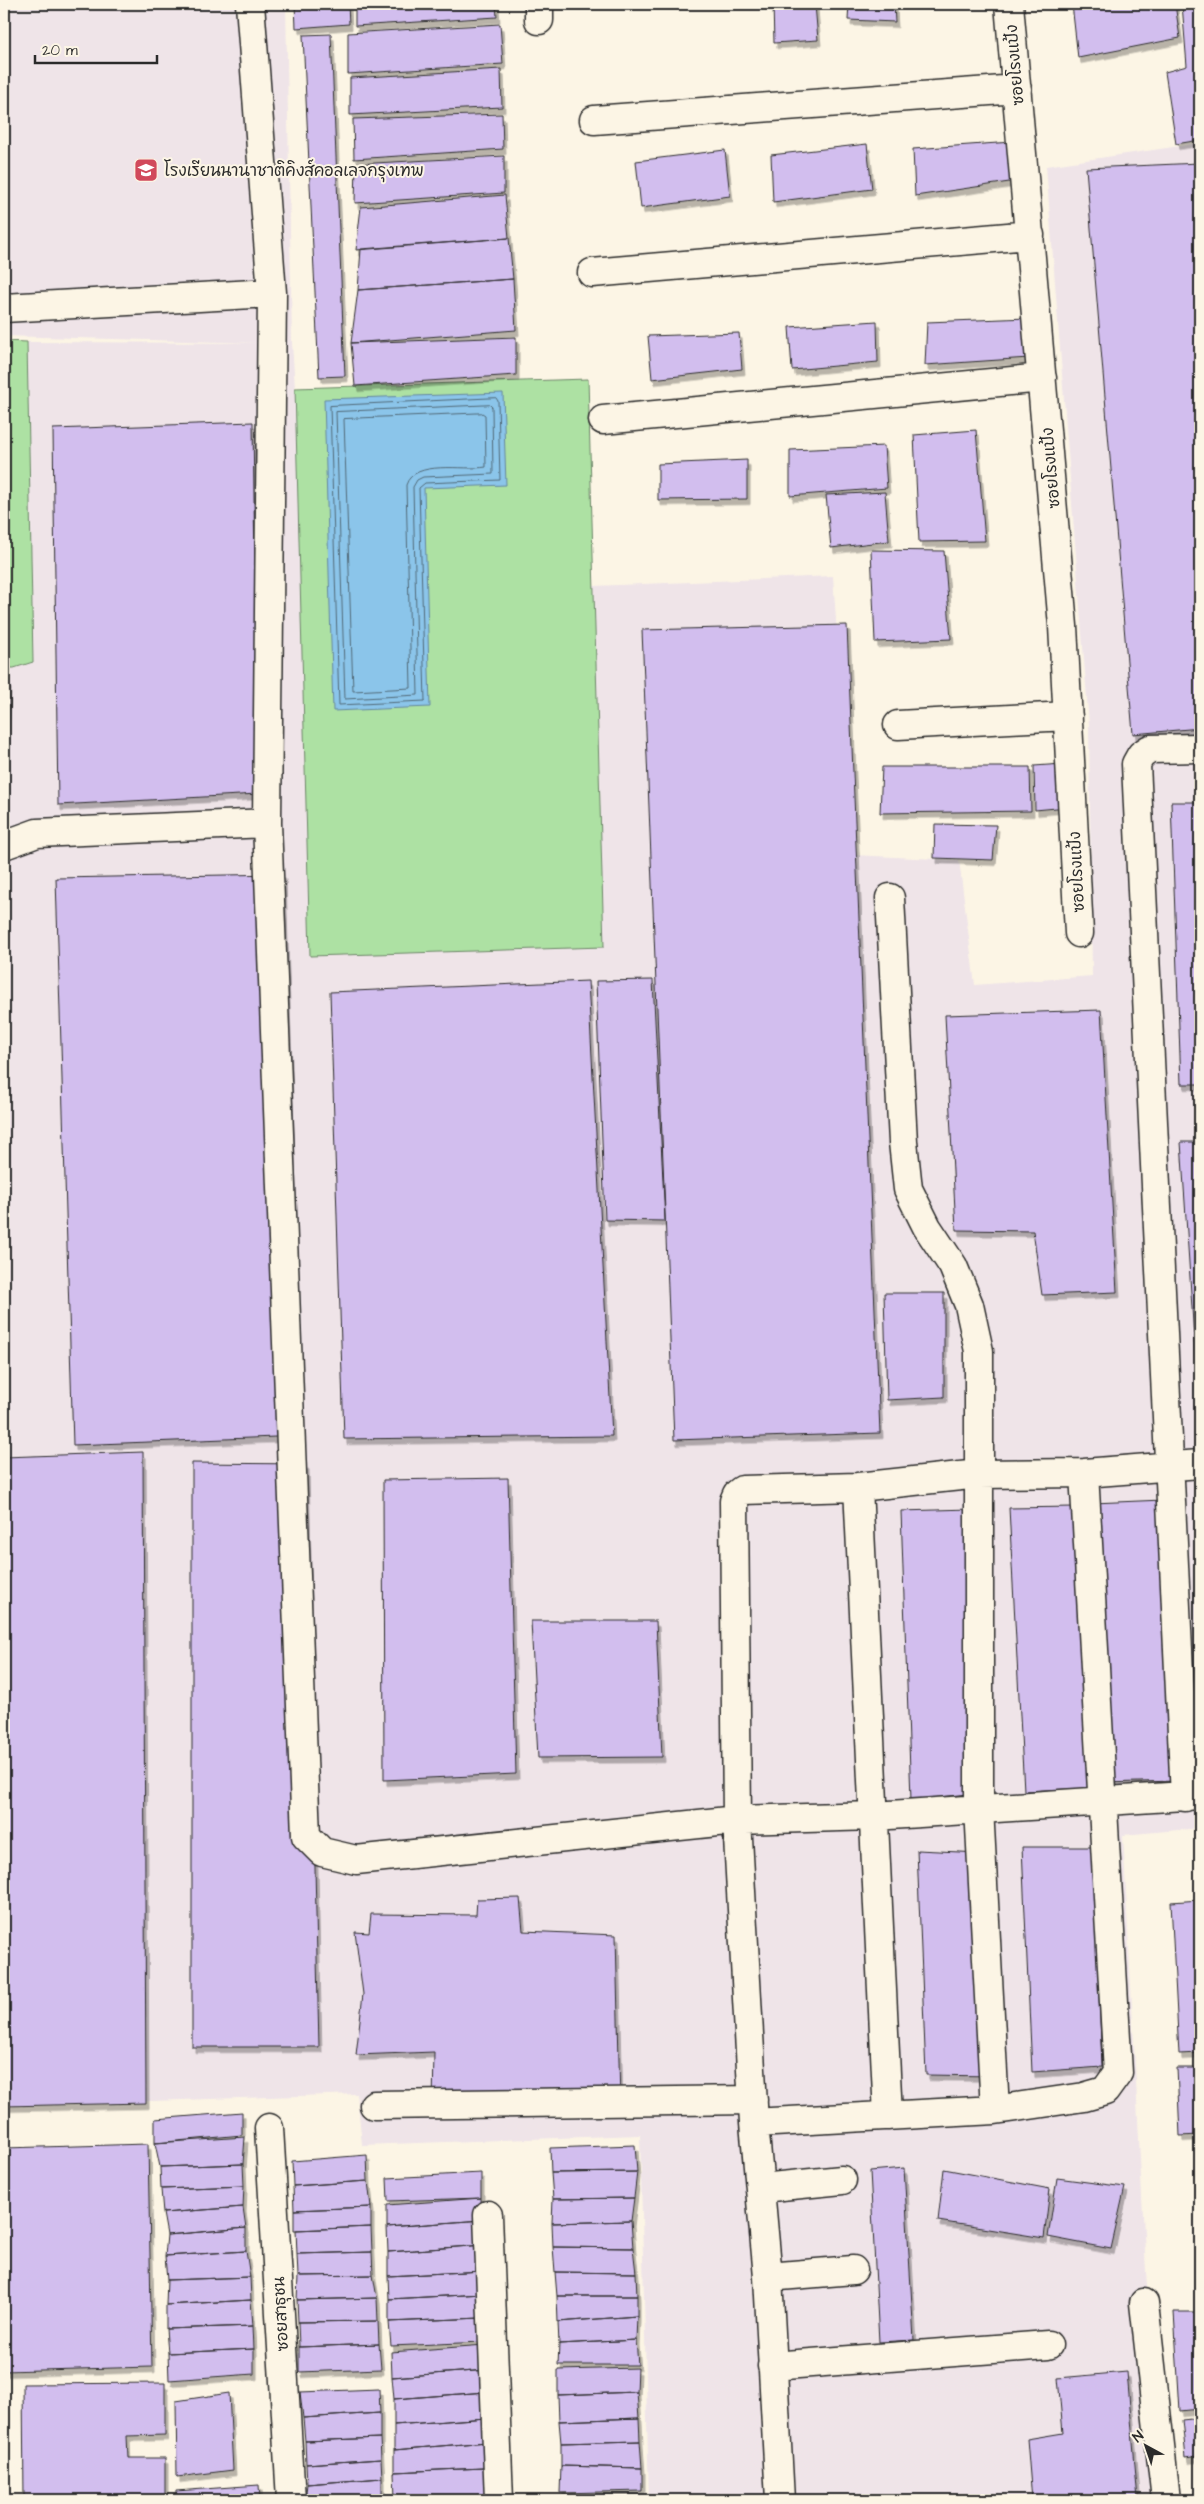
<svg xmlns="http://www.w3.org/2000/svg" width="1204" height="2504" font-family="'Architects Daughter','Playpen Sans Thai',sans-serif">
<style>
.built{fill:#efe4e8}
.green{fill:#ade1a3;stroke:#6c8667}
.water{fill:#8bc5ea;stroke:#65879e}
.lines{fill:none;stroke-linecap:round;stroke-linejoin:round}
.shore{stroke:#516977;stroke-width:1}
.building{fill:#d2beee;stroke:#2b2b2b;filter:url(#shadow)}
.minor-casing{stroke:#2b2b2b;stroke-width:31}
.minor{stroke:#fcf5e5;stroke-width:28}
.labels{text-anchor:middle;stroke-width:4;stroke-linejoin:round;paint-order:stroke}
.street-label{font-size:16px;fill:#2b2b2b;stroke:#fcf5e5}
.poi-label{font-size:16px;fill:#2b2b2b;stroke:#fcf5e5;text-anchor:start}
</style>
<defs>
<filter id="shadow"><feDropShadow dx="3" dy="5.5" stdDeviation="0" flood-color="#0004"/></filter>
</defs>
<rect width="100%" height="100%" fill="#fcf5e5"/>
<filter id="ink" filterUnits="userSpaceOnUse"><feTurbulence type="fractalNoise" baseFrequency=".02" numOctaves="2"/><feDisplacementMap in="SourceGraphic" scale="10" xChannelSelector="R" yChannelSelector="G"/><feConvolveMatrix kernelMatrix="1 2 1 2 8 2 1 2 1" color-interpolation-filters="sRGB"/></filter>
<g filter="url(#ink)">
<!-- built -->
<path class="built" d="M 4,4 L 286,4 L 292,343 L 295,388 L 588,379 L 594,586 L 833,576 L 852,855 L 959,860 L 975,985 L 1092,976 L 1089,725 L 1046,166 L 1200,143 L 1200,1828 L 1123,1835 L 1146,2272 L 1163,2500 L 649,2500 L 640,2135 L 362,2145 L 357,2094 L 4,2106 L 4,668 L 14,668 L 33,662 L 27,342 L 257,343 L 4,336 Z"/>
<!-- green -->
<path class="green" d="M 4,341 L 27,342 L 33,662 L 14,668 L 4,668 Z
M 588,379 L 604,947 L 310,956 L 295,388 Z"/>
<!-- water -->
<path class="water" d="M 503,393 L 506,485 L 424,488 L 430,707 L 333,711 L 324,399 Z"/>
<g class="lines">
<!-- shore -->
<path class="shore" d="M 496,398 L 498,401 L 500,480 L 425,483 L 419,488 L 425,701 L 339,705 L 330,406 Z
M 490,405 L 492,407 L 493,474 L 423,477 L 417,480 L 413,487 L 418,695 L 345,699 L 336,412 Z
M 482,413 L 485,415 L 486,467 C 464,471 414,459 406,485 L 411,688 L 353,691 L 344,419 Z"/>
</g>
<!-- building -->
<path class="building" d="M 295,4 L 348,4 L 349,24 L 296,28 Z
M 355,4 L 496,4 L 497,17 L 355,26 Z
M 773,4 L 815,4 L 818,40 L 774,43 Z
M 849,4 L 894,4 L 895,22 L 848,20 Z
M 1072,4 L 1175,4 L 1180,38 L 1078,58 Z
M 1182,4 L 1200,4 L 1200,140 L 1176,144 L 1165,72 L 1187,66 Z
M 500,24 L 503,64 L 348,74 L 348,33 Z
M 331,34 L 345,376 L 319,377 L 303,35 Z
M 501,69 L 502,107 L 350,115 L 350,78 Z
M 502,114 L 503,149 L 354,159 L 353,119 Z
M 1012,142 L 1016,181 L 915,196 L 913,149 Z
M 867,144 L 872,189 L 773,202 L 771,155 Z
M 725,150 L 730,196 L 641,208 L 636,161 Z
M 504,156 L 504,193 L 355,203 L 356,164 Z
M 1200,163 L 1200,728 L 1133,734 L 1086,168 Z
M 505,195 L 509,238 L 356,250 L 361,207 Z
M 509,238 L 513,279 L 358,290 L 361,249 Z
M 513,279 L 516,330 L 351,343 L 358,290 Z
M 1028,318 L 1029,358 L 925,365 L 927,322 Z
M 877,321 L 878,362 L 792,370 L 789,327 Z
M 739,333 L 742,369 L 652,379 L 648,336 Z
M 516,337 L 516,375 L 355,386 L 351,343 Z
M 253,422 L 258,794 L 58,805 L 53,429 Z
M 976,430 L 985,541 L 919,542 L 914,435 Z
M 884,446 L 887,488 L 790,496 L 790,450 Z
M 747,460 L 747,499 L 658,500 L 658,464 Z
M 885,492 L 889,541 L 831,548 L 826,495 Z
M 871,550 L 944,551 L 951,639 L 875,642 Z
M 847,625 L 880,1433 L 674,1440 L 642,630 Z
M 4,683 L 8,683 L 4,773 Z
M 1063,764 L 1067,807 L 1035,810 L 1034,766 Z
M 882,767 L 1030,767 L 1031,811 L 880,813 Z
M 1171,802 L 1200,802 L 1200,1084 L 1181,1084 Z
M 935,824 L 996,825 L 993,860 L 934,858 Z
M 283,874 L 301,1436 L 73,1445 L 56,878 Z
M 653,980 L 665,1221 L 605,1220 L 596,981 Z
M 588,981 L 612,1436 L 344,1439 L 330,992 Z
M 1101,1010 L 1117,1292 L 1042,1295 L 1033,1231 L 956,1230 L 945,1015 Z
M 1181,1142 L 1200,1142 L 1200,1429 Z
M 884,1293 L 944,1293 L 944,1397 L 887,1400 Z
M 143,1452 L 146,2103 L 4,2106 L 4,1457 Z
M 192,1463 L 306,1464 L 319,2047 L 192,2047 Z
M 508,1478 L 516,1774 L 384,1780 L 383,1480 Z
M 1163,1500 L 1177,1781 L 1102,1783 L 1093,1503 Z
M 1074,1507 L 1088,1788 L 1024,1791 L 1009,1508 Z
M 970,1509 L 979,1793 L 911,1800 L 901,1511 Z
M 531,1621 L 656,1621 L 662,1757 L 538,1758 Z
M 1022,1847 L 1093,1847 L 1102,2067 L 1032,2072 Z
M 917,1850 L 981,1853 L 992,2076 L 926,2075 Z
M 520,1898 L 523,1931 L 616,1935 L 620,2102 L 433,2105 L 434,2052 L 356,2055 L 363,1994 L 355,1932 L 369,1933 L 371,1914 L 476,1915 L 477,1899 Z
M 1200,1900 L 1200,2053 L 1179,2054 L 1171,1902 Z
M 1177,2068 L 1200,2068 L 1200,2135 L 1180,2136 Z
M 242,2112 L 242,2135 L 155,2143 L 155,2119 Z
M 245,2137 L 243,2164 L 160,2167 L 155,2143 Z
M 148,2144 L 152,2367 L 4,2371 L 4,2148 Z
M 635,2145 L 637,2172 L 551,2173 L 550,2148 Z
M 367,2155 L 368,2181 L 293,2186 L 292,2161 Z
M 243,2164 L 244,2186 L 161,2189 L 160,2167 Z
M 904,2168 L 914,2340 L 879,2342 L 870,2171 Z
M 944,2169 L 1050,2189 L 1044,2238 L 938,2221 Z
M 637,2172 L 634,2198 L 553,2199 L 551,2173 Z
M 481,2173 L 481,2198 L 388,2201 L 387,2178 Z
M 1057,2178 L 1125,2187 L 1111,2249 L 1048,2237 Z
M 368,2181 L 371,2207 L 294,2210 L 293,2186 Z
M 244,2186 L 243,2207 L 163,2213 L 161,2189 Z
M 481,2198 L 482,2220 L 387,2227 L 387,2205 Z
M 634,2198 L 631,2221 L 552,2223 L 553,2199 Z
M 243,2207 L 246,2228 L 167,2235 L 163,2213 Z
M 371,2207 L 371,2227 L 294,2230 L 294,2210 Z
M 482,2220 L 484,2245 L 388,2252 L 387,2227 Z
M 631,2221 L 633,2248 L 553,2247 L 552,2223 Z
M 371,2227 L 372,2252 L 297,2254 L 296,2230 Z
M 246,2228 L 246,2251 L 165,2256 L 167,2235 Z
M 484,2245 L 483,2271 L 388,2276 L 388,2252 Z
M 553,2247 L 633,2248 L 636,2273 L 555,2272 Z
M 246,2251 L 250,2277 L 167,2280 L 165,2256 Z
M 372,2252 L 373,2275 L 298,2276 L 297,2254 Z
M 483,2271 L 483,2294 L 389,2299 L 388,2276 Z
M 555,2272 L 636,2273 L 637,2296 L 557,2296 Z
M 373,2275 L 377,2298 L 297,2300 L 298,2276 Z
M 250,2277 L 251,2300 L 166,2305 L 167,2280 Z
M 483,2294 L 481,2318 L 389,2322 L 389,2299 Z
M 557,2296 L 637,2296 L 637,2316 L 558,2322 Z
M 377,2298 L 378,2321 L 298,2322 L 297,2300 Z
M 251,2300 L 253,2326 L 166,2329 L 166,2305 Z
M 1174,2312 L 1200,2312 L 1200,2409 L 1180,2411 Z
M 637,2316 L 636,2340 L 559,2344 L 558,2322 Z
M 481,2318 L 483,2342 L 391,2346 L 389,2322 Z
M 378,2321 L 379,2344 L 299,2347 L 298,2322 Z
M 253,2326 L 254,2349 L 168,2353 L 166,2329 Z
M 636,2340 L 638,2365 L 558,2365 L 559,2344 Z
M 379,2344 L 381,2369 L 299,2372 L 299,2347 Z
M 485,2345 L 488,2370 L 392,2377 L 391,2352 Z
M 254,2349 L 254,2374 L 169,2380 L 168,2353 Z
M 638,2368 L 637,2392 L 558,2395 L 558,2370 Z
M 488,2370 L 486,2392 L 394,2399 L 392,2377 Z
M 1127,2372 L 1138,2500 L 1032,2500 L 1027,2439 L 1063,2433 L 1058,2378 Z
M 165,2383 L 165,2435 L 127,2436 L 128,2458 L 165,2458 L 165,2500 L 24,2500 L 23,2384 Z
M 379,2389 L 380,2413 L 303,2418 L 300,2392 Z
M 486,2392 L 486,2418 L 394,2425 L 394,2399 Z
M 637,2392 L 639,2418 L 559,2421 L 558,2395 Z
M 229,2393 L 233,2470 L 177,2477 L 176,2401 Z
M 380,2413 L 380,2438 L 305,2441 L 303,2418 Z
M 486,2418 L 487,2442 L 394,2450 L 394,2425 Z
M 639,2418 L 640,2441 L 561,2443 L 559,2421 Z
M 1200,2418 L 1200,2456 L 1186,2458 L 1182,2420 Z
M 380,2438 L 381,2459 L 306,2464 L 305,2441 Z
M 640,2441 L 642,2468 L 561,2466 L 561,2443 Z
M 487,2442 L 484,2468 L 394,2472 L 394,2450 Z
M 381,2459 L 382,2478 L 307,2484 L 306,2464 Z
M 561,2466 L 642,2468 L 642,2491 L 560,2493 Z
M 484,2468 L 487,2495 L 395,2499 L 394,2472 Z
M 382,2478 L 382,2500 L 305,2500 L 307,2484 Z
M 259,2485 L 260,2500 L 176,2500 L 176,2491 Z
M 487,2495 L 487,2500 L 395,2499 Z"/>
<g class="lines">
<!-- minor casing -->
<g class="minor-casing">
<path id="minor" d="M 250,4 L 272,293 L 267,823 L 306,1836 L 322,1852 L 356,1860 L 737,1820 L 874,1816 L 1200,1795
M 539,4 L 539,20
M 1009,4 L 1063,626 L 1079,933
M 594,120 L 1017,89
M 592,273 L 1030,235
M 4,308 L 272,293
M 603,420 L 1042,378
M 898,725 L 1068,716
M 4,845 L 37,833 L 267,823
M 890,898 L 903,1142 L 908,1189 L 927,1227 L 953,1266 L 969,1305 L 979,1351 L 979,1808 L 995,2110
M 1185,1797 L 1136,764 L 1141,755 L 1150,749 L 1200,748
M 374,2105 L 753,2100
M 888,2116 L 858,1487 L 979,1474 L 1084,1473 L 1200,1464
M 754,2123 L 995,2110 L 1084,2097 L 1105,2091 L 1118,2073 L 1084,1473
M 269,2128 L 291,2500
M 761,2188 L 842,2180
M 488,2215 L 499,2500
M 768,2277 L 853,2270
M 1144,2303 L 1166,2500
M 772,2366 L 1048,2345
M 780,2500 L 768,2277 L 754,2123 L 737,1820 L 734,1501 L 737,1494 L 742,1490 L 858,1487"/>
</g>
<!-- minor -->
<use href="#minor" class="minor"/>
</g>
</g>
<!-- icons -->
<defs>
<g id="school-square" transform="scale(1.25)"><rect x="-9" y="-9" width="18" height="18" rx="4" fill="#d1495b" stroke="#fcf5e5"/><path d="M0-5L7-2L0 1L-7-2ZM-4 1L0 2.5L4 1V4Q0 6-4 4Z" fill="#fff"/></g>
</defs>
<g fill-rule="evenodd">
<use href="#school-square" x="146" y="170"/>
</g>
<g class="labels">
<!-- street labels -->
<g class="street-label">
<text transform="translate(1014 65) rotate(-95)" y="6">ซอยโรงแป้ง</text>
<text transform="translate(1050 468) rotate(-95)" y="6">ซอยโรงแป้ง</text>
<text transform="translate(1076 872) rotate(-93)" y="6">ซอยโรงแป้ง</text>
<text transform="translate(280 2314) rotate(-93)" y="6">ซอยสาธุชน</text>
</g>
<!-- poi labels -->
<g class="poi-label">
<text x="164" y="176">โรงเรียนนานาชาติคิงส์คอลเลจกรุงเทพ</text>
</g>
</g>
<!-- margin -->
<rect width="1204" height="2504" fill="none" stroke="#fcf5e5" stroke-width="20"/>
<rect x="10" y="10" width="1184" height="2484" fill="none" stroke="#2b2b2b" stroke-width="2" filter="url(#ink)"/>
<!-- north arrow -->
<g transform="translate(1146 2446) rotate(320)" stroke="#fcf5e5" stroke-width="4" paint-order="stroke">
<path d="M0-4L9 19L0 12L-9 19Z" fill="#2b2b2b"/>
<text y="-8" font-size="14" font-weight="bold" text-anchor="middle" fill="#2b2b2b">N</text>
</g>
<!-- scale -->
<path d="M35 55v8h122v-8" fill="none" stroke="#2b2b2b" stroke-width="2.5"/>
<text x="42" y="55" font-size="15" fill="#2b2b2b" stroke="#fcf5e5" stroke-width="4" paint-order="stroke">20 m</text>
</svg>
